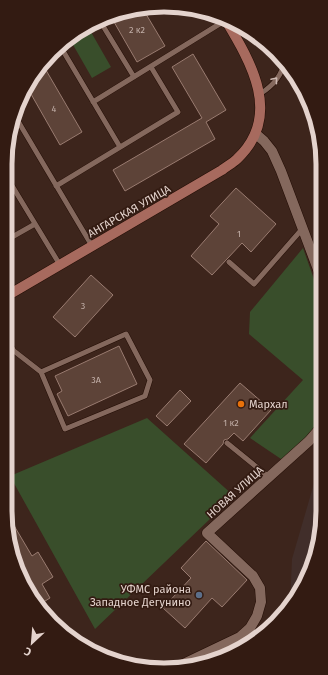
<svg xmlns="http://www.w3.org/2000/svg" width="328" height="675" font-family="'Fira Sans',sans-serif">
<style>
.industrial{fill:#412e2a}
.green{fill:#394e2b}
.building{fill:#5d4338;stroke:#997b70}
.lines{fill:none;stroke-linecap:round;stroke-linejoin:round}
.lane-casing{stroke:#230d05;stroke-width:6}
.street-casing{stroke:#230d05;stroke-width:11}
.secondary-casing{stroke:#230d05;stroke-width:11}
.lane{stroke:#84685d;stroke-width:5}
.street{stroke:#84685d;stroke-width:10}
.secondary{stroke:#a76a5e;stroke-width:10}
.oneway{stroke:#ccb8b1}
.food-dot{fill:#e8710a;stroke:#331b12;stroke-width:1.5}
.service-dot{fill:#5c6f8a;stroke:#331b12;stroke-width:1.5}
.labels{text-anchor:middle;stroke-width:3.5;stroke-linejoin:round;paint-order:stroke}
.number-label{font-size:9px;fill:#c2afa8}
.street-label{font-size:11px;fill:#e4d3cd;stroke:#331b12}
.poi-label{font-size:11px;fill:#e4d3cd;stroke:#331b12;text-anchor:start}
.rim{fill:none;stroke:#e4d3cd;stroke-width:5}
</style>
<rect width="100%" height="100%" fill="#3d251c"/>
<!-- industrial -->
<path class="industrial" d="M 323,479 L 323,521 L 307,581 L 290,604 L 292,559 L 315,480 Z"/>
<!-- green -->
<path class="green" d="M 91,32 L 111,67 L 92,78 L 72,43 Z
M 303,248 L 322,302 L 322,421 L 310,435 L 284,461 L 250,438 L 303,380 L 249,334 L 250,312 Z
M 147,418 L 234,496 L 95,629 L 10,476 Z"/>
<!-- building -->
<path class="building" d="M 143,9 L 165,46 L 137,62 L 110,15 L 113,14 Z
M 193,54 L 226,110 L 206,122 L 215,139 L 125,191 L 113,170 L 202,118 L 172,67 Z
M 43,65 L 82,132 L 60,145 L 27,87 Z
M 236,188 L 276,224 L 251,252 L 242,243 L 212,275 L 191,256 L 219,224 L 210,216 Z
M 91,275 L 113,295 L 75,337 L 53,317 Z
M 119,346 L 137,384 L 68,416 L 57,394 L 62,391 L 55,376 Z
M 240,383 L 271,410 L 243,441 L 234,433 L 228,439 L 224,440 L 223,444 L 206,463 L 184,444 Z
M 180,390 L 191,401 L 167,426 L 156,416 Z
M 6,512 L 32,556 L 38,552 L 53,577 L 42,584 L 50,598 L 37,606 L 14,562 Z
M 206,541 L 247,580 L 222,607 L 212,598 L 185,628 L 163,608 L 191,578 L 181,568 Z"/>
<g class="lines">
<!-- lane casing -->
<g class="lane-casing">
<path id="lane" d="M 100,21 L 134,77
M 59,44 L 120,147
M 260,94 C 271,87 282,76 284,62
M 93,102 L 226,20
M 15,116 L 92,246
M 5,174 L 60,265
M 56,186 L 178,112 L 151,67
M 5,241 L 35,224
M 229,262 L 254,284 L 303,228
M 5,337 L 14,351 L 41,372 L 65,429 L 145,396 L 150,380 L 126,334 L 41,372
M 227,443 L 269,477
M 226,644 L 231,655"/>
</g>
<!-- street casing -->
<g class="street-casing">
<path id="street" d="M 256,134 L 264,141 L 272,151 L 281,171 L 322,280
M 175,668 L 240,637 L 250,628 L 257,616 L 261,602 L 260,588 L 253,576 L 207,533 L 309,441 L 322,426"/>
</g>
<!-- secondary casing -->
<g class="secondary-casing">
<path id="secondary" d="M 5,297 L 222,170 C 227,166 233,163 237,159 C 283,116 251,62 225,19"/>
</g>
<!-- lane -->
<use href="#lane" class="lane"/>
<!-- street -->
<use href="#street" class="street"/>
<!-- secondary -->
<use href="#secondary" class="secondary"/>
</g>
<!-- one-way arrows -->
<defs><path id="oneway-chevron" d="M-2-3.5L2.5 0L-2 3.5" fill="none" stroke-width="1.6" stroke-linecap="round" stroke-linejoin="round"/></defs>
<use class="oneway" href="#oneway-chevron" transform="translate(275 80) rotate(-50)"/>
<!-- markers -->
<circle class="food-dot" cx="241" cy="404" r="4"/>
<circle class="service-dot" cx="199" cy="595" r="4"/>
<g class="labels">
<!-- number labels -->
<g class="number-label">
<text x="137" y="33">2 к2</text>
<text x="54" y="112">4</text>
<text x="239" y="237">1</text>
<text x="83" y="309">3</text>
<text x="96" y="383">3А</text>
<text x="231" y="426">1 к2</text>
</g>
<!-- street labels -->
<g class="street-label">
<text transform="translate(129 211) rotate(-30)" y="4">АНГАРСКАЯ УЛИЦА</text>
<text transform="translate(235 492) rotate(-42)" y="4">НОВАЯ УЛИЦА</text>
</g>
<!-- poi labels -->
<g class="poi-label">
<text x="249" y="408">Мархал</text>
<text x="191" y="593" text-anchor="end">УФМС района<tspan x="191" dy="13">Западное Дегунино</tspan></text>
</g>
</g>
<!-- crop -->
<path d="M0 0H328V675H0ZM164 12H164A152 152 0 0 1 316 164V511A152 152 0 0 1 164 663H164A152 152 0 0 1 12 511V164A152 152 0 0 1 164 12Z" fill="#331b12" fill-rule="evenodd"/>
<path class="rim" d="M164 12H164A152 152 0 0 1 316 164V511A152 152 0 0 1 164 663H164A152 152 0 0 1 12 511V164A152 152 0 0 1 164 12Z"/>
<!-- north arrow -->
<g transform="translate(32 643) rotate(206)" stroke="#331b12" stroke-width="3" paint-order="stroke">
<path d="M0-3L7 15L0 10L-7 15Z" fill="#e4d3cd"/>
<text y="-6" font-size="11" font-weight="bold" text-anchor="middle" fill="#e4d3cd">С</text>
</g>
</svg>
